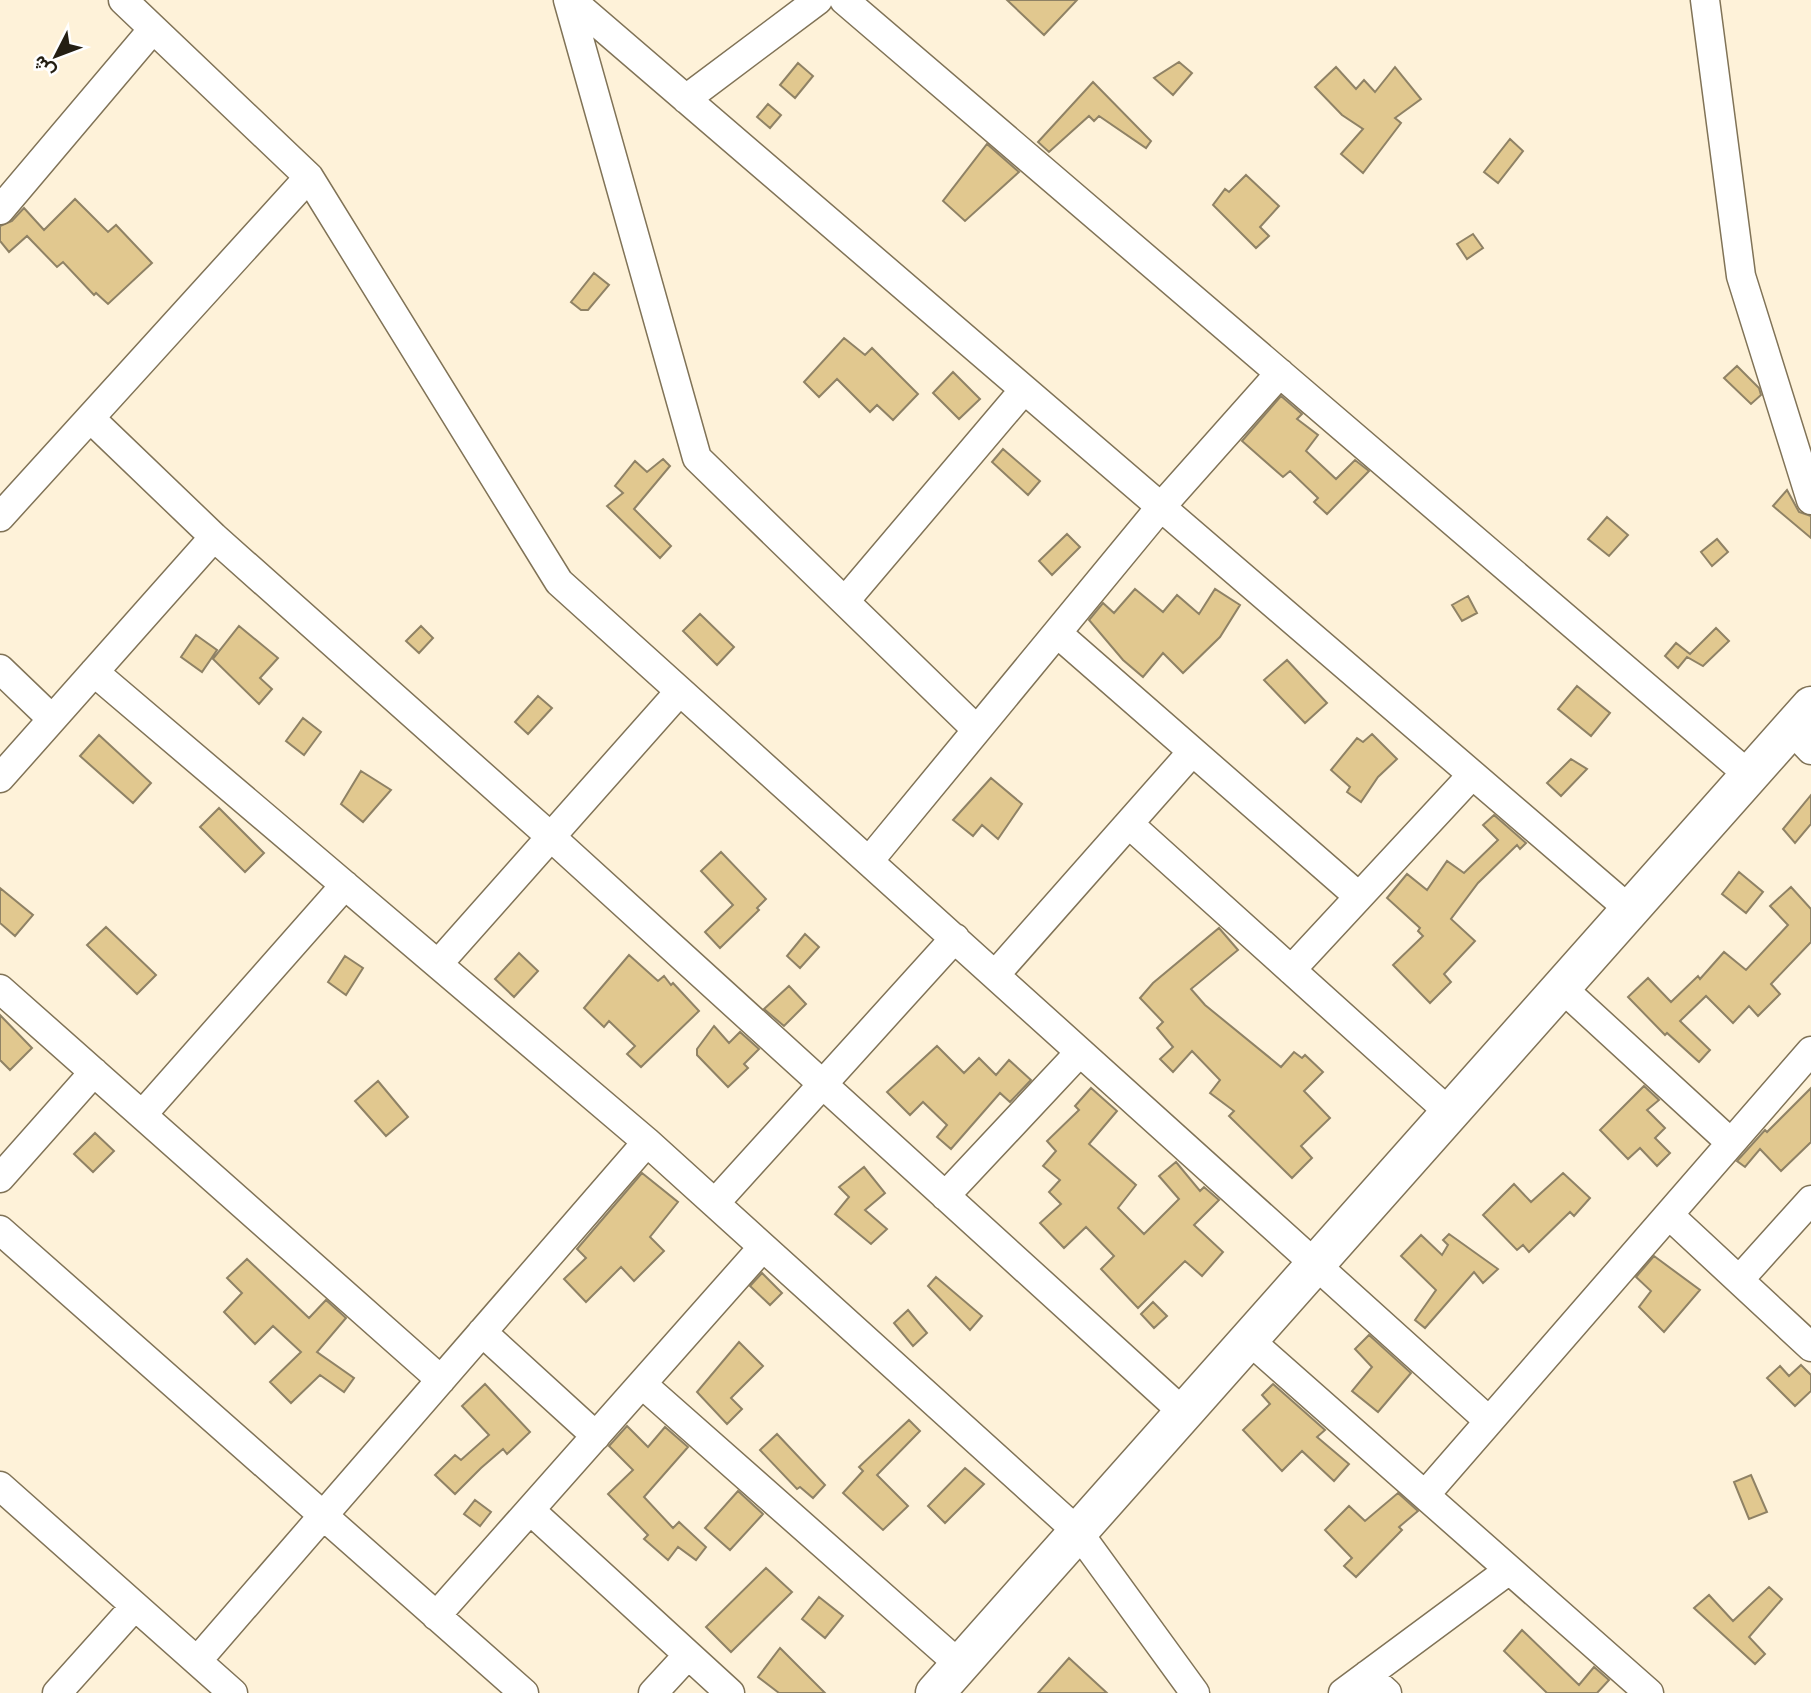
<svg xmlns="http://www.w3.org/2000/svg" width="1811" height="1693" font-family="Jost,Vazirmatn,sans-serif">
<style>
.building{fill:#e1c88f;stroke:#8f8265;stroke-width:2}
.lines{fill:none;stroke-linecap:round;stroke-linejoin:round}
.minor-casing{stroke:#807357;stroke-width:31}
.primary-casing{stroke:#807357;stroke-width:41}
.minor{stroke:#fff;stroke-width:28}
.primary{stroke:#fff;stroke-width:38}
</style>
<rect width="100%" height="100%" fill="#fef2d9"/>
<!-- building -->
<path class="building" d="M 1007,0 L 1077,0 L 1044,35 Z
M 1179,62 L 1192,73 L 1173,95 L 1154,78 Z
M 798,63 L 813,76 L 795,98 L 780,85 Z
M 1336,67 L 1356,89 L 1364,80 L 1375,92 L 1395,67 L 1421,99 L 1395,118 L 1401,123 L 1363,173 L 1341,154 L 1363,129 L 1342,115 L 1315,87 Z
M 1093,82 L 1151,141 L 1146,148 L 1099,116 L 1094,121 L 1089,116 L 1049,152 L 1038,142 Z
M 768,104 L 781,115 L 770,128 L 757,117 Z
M 1510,139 L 1523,151 L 1498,183 L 1484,172 Z
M 987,144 L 1019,172 L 965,221 L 943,201 Z
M 1246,175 L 1279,206 L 1260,227 L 1269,236 L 1256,248 L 1213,205 L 1225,189 L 1229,192 Z
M 75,199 L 108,232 L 116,225 L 152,263 L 108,304 L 96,293 L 94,295 L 63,262 L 57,267 L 27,236 L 9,252 L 0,241 L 0,226 L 12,221 L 24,208 L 44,230 Z
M 1473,234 L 1483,248 L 1467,259 L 1457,244 Z
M 594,273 L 609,285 L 588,310 L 581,310 L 571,302 Z
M 844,338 L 865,355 L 872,348 L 918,394 L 893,420 L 877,405 L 870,412 L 837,379 L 819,397 L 804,382 Z
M 1737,366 L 1759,388 L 1761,395 L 1751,404 L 1724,378 Z
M 953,372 L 980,399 L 959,419 L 933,393 Z
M 1281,396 L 1302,414 L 1297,419 L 1318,435 L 1306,451 L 1336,479 L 1355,460 L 1369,471 L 1327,514 L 1314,502 L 1318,498 L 1290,471 L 1283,477 L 1242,441 Z
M 1003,449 L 1040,481 L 1028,495 L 992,462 Z
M 663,459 L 670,466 L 634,509 L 671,546 L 660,558 L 607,506 L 623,493 L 615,486 L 635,461 L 647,472 Z
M 1787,490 L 1799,512 L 1811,516 L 1811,538 L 1773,506 Z
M 1607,517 L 1628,535 L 1609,556 L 1588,539 Z
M 1067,534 L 1080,547 L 1052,575 L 1039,561 Z
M 1717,539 L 1728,552 L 1712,566 L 1701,552 Z
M 1135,589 L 1163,612 L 1177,595 L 1199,614 L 1215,589 L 1240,605 L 1220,637 L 1183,673 L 1163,653 L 1143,677 L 1123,660 L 1089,620 L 1103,603 L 1114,613 Z
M 1468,596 L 1477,613 L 1462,621 L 1452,605 Z
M 700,614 L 734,647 L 717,665 L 683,631 Z
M 239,626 L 278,658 L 260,678 L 272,689 L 259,704 L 213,659 Z
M 421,626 L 433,638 L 419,653 L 406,641 Z
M 1716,628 L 1729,641 L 1703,666 L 1687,657 L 1678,668 L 1665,656 L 1676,643 L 1690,654 Z
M 196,635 L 217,650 L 202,672 L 181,657 Z
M 1287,660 L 1327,703 L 1305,723 L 1264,680 Z
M 1577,686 L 1610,713 L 1591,736 L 1558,709 Z
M 538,696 L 552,708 L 528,734 L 515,722 Z
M 303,718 L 321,732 L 304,755 L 286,741 Z
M 1372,734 L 1397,759 L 1378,777 L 1361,802 L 1347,792 L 1350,787 L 1331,770 L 1357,738 L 1363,742 Z
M 99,735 L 151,783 L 133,803 L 80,756 Z
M 1571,759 L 1587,769 L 1561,796 L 1547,783 Z
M 361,771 L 391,790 L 363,822 L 341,804 Z
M 991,778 L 1022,804 L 998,839 L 982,825 L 973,836 L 953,820 Z
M 1811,795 L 1811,824 L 1795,843 L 1783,829 Z
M 219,808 L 264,853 L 245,872 L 200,827 Z
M 1494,815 L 1526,843 L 1520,849 L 1517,845 L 1478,883 L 1451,919 L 1475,941 L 1444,974 L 1451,982 L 1430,1003 L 1393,965 L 1423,936 L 1418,931 L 1420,928 L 1387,898 L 1407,874 L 1427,890 L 1447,861 L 1464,873 L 1498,840 L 1483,825 Z
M 721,852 L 766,899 L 757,908 L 759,910 L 720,948 L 705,932 L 733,905 L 701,871 Z
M 1739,872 L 1763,892 L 1746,913 L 1722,894 Z
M 1791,887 L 1811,909 L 1811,942 L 1771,984 L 1780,994 L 1758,1016 L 1749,1006 L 1733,1023 L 1706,996 L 1680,1021 L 1710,1050 L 1699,1062 L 1667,1033 L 1665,1035 L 1628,997 L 1648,978 L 1671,1002 L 1698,976 L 1700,979 L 1724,952 L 1746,970 L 1788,925 L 1770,906 Z
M 0,888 L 33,915 L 15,936 L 0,923 Z
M 106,927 L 156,975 L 137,994 L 87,945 Z
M 1219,928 L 1238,950 L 1191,989 L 1205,1005 L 1281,1067 L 1294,1052 L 1302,1058 L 1305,1055 L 1323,1072 L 1304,1091 L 1330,1118 L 1301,1146 L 1312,1158 L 1292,1178 L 1229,1116 L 1234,1111 L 1210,1093 L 1220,1080 L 1192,1051 L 1173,1072 L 1160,1059 L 1173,1047 L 1157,1028 L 1163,1022 L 1140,998 L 1153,983 Z
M 805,934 L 819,947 L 800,968 L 787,956 Z
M 519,953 L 538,971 L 514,997 L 495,979 Z
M 629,955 L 658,981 L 664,976 L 671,985 L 673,983 L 699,1011 L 641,1067 L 627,1054 L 635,1046 L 609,1021 L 604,1027 L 584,1008 Z
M 345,956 L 363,968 L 346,995 L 328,982 Z
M 789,986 L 806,1004 L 784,1026 L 764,1009 Z
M 0,1015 L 32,1048 L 10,1070 L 0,1060 Z
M 714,1026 L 729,1043 L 740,1032 L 759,1049 L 744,1064 L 748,1068 L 728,1087 L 697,1055 L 697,1049 Z
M 937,1046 L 964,1073 L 979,1058 L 996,1075 L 1009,1060 L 1031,1080 L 1010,1102 L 1000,1093 L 951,1149 L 937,1137 L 947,1125 L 923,1102 L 910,1115 L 887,1092 Z
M 378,1081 L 408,1117 L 386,1136 L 355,1101 Z
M 1644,1086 L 1659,1100 L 1647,1110 L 1665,1128 L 1655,1138 L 1670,1153 L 1657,1166 L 1640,1148 L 1628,1159 L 1600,1130 Z
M 1091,1088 L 1117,1111 L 1089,1144 L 1136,1185 L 1118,1208 L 1144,1234 L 1179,1199 L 1159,1176 L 1176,1162 L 1200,1191 L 1204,1187 L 1219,1200 L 1194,1225 L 1223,1252 L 1202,1276 L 1185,1261 L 1138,1308 L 1101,1269 L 1114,1256 L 1086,1227 L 1064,1248 L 1040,1223 L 1061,1204 L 1049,1192 L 1060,1180 L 1043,1166 L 1056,1151 L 1047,1141 L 1079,1110 L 1075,1106 Z
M 1811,1088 L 1811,1142 L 1781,1171 L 1760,1149 L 1745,1167 L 1737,1161 L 1765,1130 L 1767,1132 Z
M 95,1133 L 114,1151 L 93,1172 L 74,1154 Z
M 864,1167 L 885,1193 L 865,1210 L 887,1229 L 871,1244 L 835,1214 L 849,1197 L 839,1187 Z
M 642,1173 L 678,1202 L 650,1237 L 664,1251 L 634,1281 L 621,1267 L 586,1302 L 564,1279 L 586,1258 L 577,1249 Z
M 1563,1173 L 1590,1198 L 1574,1216 L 1570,1212 L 1529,1252 L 1523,1245 L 1517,1250 L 1483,1215 L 1514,1184 L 1531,1202 Z
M 1449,1234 L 1498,1269 L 1483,1283 L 1474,1272 L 1425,1328 L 1415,1320 L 1436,1290 L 1401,1256 L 1421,1235 L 1442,1255 L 1448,1245 L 1443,1240 Z
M 1654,1256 L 1700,1290 L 1664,1332 L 1639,1307 L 1651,1291 L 1636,1277 Z
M 247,1259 L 309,1318 L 326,1300 L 346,1318 L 317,1352 L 354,1378 L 344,1392 L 320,1375 L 291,1403 L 270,1382 L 301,1352 L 273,1326 L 255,1344 L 224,1312 L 242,1293 L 227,1278 Z
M 762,1273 L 782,1293 L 770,1305 L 750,1286 Z
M 936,1277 L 982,1316 L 970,1330 L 928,1286 Z
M 1153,1302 L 1167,1316 L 1154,1328 L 1141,1314 Z
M 908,1310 L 927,1333 L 913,1346 L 894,1323 Z
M 1369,1335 L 1411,1373 L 1378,1412 L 1352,1391 L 1372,1367 L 1355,1349 Z
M 739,1342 L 763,1366 L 731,1398 L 742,1409 L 727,1424 L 697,1392 Z
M 1801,1365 L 1811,1375 L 1811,1391 L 1795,1406 L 1767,1378 L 1780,1366 L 1789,1376 Z
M 485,1384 L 530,1432 L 507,1454 L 503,1449 L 481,1468 L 455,1494 L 435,1475 L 455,1455 L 461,1460 L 489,1435 L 462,1406 Z
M 1273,1384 L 1325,1430 L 1317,1437 L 1349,1464 L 1334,1481 L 1302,1451 L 1282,1471 L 1243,1430 L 1270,1404 L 1262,1395 Z
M 909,1420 L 920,1431 L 877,1475 L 908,1506 L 883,1530 L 843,1493 L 863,1471 L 859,1467 Z
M 627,1426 L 648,1447 L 665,1427 L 688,1447 L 644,1497 L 673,1528 L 679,1522 L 706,1547 L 696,1560 L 678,1547 L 668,1560 L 644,1539 L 648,1535 L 608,1494 L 633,1470 L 609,1446 Z
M 777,1434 L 825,1485 L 813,1498 L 800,1487 L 797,1489 L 760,1450 Z
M 965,1468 L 984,1484 L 945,1523 L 928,1506 Z
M 1751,1475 L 1767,1512 L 1749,1519 L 1734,1482 Z
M 738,1491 L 763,1514 L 730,1550 L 705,1528 Z
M 1398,1493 L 1418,1511 L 1399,1527 L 1402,1530 L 1356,1577 L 1344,1566 L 1352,1558 L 1325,1530 L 1349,1506 L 1365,1521 Z
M 475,1500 L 491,1512 L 480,1526 L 464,1514 Z
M 766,1568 L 792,1592 L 731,1652 L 706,1627 Z
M 1769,1587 L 1782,1599 L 1749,1637 L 1765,1654 L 1755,1664 L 1694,1608 L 1709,1595 L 1733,1621 Z
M 819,1597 L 843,1616 L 825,1638 L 802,1619 Z
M 1522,1630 L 1579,1685 L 1594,1667 L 1609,1680 L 1597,1693 L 1547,1693 L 1504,1651 Z
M 780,1648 L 825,1693 L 779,1693 L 758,1677 Z
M 1069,1658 L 1107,1693 L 1038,1693 Z"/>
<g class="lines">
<!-- minor casing -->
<g class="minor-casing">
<path id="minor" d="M 123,0 L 309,177 L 559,582 L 1489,1421
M 568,0 L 697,458 L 977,730
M 571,0 L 1630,910
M 844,0 L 1749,775
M 1705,0 L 1741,276 L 1811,500
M 686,99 L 818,0
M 0,210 L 153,29
M 90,418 L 214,537 L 551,837 L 1184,1413
M 0,517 L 309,177
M 845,601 L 1023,391
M 1057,633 L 1357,895
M 0,669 L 52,719
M 94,672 L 647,1142 L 1078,1532 L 1195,1693
M 1791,729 L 1811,750
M 0,778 L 214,537
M 1129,824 L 1450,1113
M 869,861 L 1159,509 L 1280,373
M 438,964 L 680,691
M 1291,970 L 1472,775
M 995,975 L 1192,752
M 1561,987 L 1731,1143
M 0,989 L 441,1380
M 142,1115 L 345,885
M 0,1178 L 94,1072
M 945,1196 L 1080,1052
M 715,1203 L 955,938
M 1669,1215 L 1811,1347
M 0,1230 L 524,1693
M 1739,1280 L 1811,1200
M 482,1332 L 596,1436
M 1249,1340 L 1649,1693
M 642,1384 L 960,1665
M 0,1486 L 233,1693
M 1425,1495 L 1811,1051
M 530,1510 L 730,1693
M 436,1616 L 763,1247
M 197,1661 L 647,1142
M 1367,1675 L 1387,1693
M 57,1693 L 135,1606
M 653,1693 L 688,1655
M 1343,1693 L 1509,1570"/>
</g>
<!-- primary casing -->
<g class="primary-casing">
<path id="primary" d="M 935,1693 L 1811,706"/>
</g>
<!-- minor -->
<use href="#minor" class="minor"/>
<!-- primary -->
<use href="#primary" class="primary"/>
</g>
<!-- north arrow -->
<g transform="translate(56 56) rotate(228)" stroke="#ffffff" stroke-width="5" paint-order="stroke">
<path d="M0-5L12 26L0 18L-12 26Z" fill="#241f13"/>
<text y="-10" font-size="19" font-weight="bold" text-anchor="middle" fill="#241f13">ش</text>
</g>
</svg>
